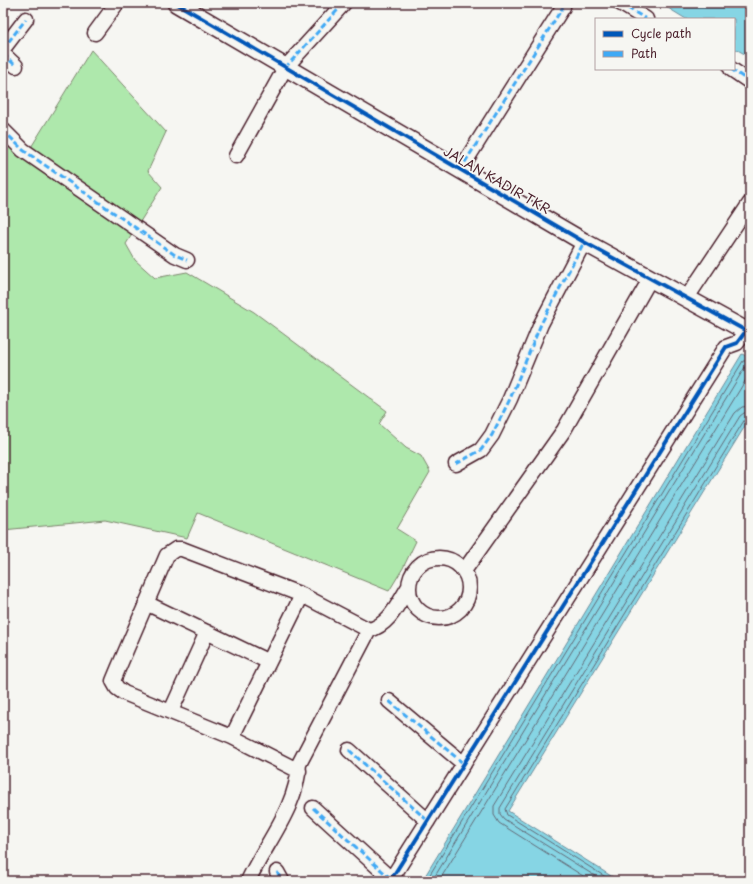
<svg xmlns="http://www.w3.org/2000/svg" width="753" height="884" font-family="'Playpen Sans',sans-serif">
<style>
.green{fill:#aee8ac;stroke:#7c846c}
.water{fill:#86d5e4;stroke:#6e8c9a}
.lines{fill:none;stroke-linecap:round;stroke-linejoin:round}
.shore{stroke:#626875;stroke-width:1}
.minor-casing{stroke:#4a1f2b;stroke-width:17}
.tertiary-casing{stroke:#4a1f2b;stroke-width:20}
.minor{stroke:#f6f6f2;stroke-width:14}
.tertiary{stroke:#f6f6f2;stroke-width:17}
.quiet{stroke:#3fa9f5;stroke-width:3;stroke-dasharray:6 3;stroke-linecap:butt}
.cycleway-casing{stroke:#f6f6f2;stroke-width:6}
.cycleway{stroke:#0057b8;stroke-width:4}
.labels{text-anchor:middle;stroke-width:3.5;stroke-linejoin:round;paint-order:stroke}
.street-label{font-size:13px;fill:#4a1f2b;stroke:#f6f6f2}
</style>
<rect width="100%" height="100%" fill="#f6f6f2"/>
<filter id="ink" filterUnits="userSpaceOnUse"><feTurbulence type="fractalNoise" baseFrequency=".025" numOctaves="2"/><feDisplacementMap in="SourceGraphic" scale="8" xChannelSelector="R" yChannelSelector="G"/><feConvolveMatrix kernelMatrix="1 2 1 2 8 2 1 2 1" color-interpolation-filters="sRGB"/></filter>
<g filter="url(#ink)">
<!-- green -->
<path class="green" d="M 91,50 L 166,132 L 148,171 L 162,187 L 126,244 L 135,260 L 155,278 L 187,272 L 254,312 L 387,411 L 379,424 L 406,448 L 421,456 L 430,472 L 397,529 L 416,541 L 403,568 L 389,591 L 198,513 L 187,538 L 105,520 L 3,530 L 3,138 L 25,157 Z"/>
<!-- water -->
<path class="water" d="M 660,3 L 750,3 L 750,57 L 734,48 L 734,19 L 686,19 Z
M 742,354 L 750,358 L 750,418 L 508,811 L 619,881 L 422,881 Z"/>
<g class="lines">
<!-- shore -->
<path class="shore" d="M 426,881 L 743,361 L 750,361
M 432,881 L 745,367 L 750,367
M 439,881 L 750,373
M 591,881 L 499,823 L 494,815 L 494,806 L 735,413 L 742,407 L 750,406
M 603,881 L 504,819 L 500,814 L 500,808 L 740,416 L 744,413 L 750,412
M 612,881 L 507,815 L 505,809 L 745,419 L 750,417"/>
<!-- minor casing -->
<g class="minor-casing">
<path id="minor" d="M 620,3 L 646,19
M 95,33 L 117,3
M 3,49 L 26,19
M 3,54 L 16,66
M 731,69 L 750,82
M 3,130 L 23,150 L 175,255 L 187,260
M 236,156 L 285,68 L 344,3
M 460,170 L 563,7
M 686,299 L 750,203
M 456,464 L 481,450 L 492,435 L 510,399 L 541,324 L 584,242
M409 588a30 30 0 1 1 60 0a30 30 0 1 1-60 0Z
M 464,571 L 564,430 L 650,279
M 146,603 L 269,662
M 389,701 L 464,764
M 171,711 L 207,632
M 232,737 L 302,595
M 349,750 L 428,821
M 299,771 L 232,737 L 124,693 L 117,688 L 113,681 L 118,669 L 167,555 L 176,549 L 182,549 L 302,595 L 369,630 C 389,625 398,604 408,588
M 313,808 L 391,879
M 277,872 L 282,881
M 248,881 C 266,842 297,808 299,764 L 369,630
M 390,881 L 726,347 L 737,343 L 746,331"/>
</g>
<!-- tertiary casing -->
<g class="tertiary-casing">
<path id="tertiary" d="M 176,3 L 584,242 L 750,333"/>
</g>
<!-- minor -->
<use href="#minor" class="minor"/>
<!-- tertiary -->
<use href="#tertiary" class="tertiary"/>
<!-- quiet -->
<path class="quiet" d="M 620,3 L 646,19
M 3,49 L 26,19
M 3,54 L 16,66
M 285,68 L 344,3
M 731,69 L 750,82
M 3,130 L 23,150 L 175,255 L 187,260
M 460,170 L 563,7
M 456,464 L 481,450 L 492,435 L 510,399 L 541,324 L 584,242
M 389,701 L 464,764
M 349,750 L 428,821
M 313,808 L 391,879
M 277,872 L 282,881"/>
<!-- cycleway casing -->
<g class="cycleway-casing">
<path id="cycleway" d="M 176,3 L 584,242 L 750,333
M 390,881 L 726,347 L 737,343 L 746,331"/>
</g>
<!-- cycleway -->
<use href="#cycleway" class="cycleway"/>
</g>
</g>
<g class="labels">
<!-- street labels -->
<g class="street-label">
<text transform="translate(497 180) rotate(30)" y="5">JALAN KADIR TKR</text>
</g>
</g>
<!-- margin -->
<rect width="753" height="884" fill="none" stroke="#f6f6f2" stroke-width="16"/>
<rect x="8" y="8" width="737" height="868" fill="none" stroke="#4a1f2b" stroke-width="1.5" filter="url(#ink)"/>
<!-- legend -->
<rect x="595" y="18" width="140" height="52" fill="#f6f6f2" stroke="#b1a0a2"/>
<rect x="603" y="31" width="20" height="6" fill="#0057b8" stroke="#b1a0a2"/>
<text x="631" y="38" font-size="12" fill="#4a1f2b">Cycle path</text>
<rect x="603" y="51" width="20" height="6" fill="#3fa9f5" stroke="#b1a0a2"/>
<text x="631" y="58" font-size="12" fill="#4a1f2b">Path</text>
</svg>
